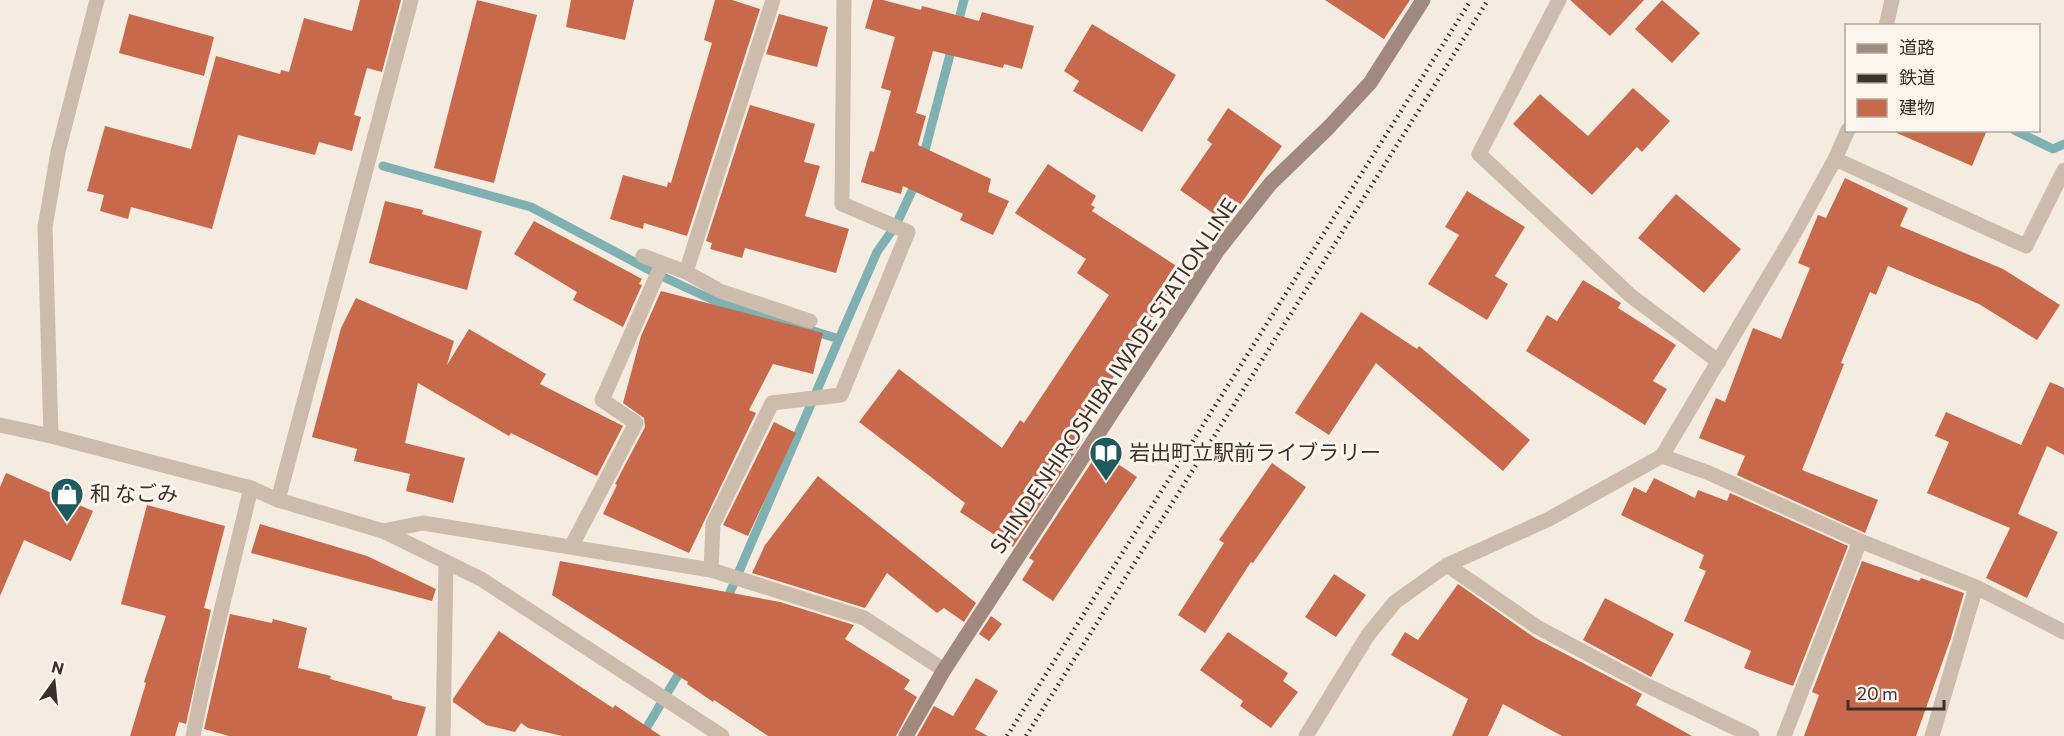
<svg xmlns="http://www.w3.org/2000/svg" width="2064" height="736" font-family="Commissioner,'Noto Sans JP',sans-serif">
<style>
.lines{fill:none;stroke-linecap:round;stroke-linejoin:round}
.stream{stroke:#7fb0b2;stroke-width:9}
.building{fill:#c8694b}
.minor{stroke:#cdbbac;stroke-width:15}
.tertiary{stroke:#cdbbac;stroke-width:15}
.secondary{stroke:#a18a7d;stroke-width:15}
.rail{stroke:#3b302b;stroke-width:4.5;stroke-dasharray:1.5 4.5;stroke-linecap:butt}
.labels{text-anchor:middle;stroke-width:6;stroke-linejoin:round;paint-order:stroke}
.street-label{font-size:21px;fill:#3b302b;stroke:#fbf5ee}
.poi-label{font-size:21px;fill:#3b302b;stroke:#fbf5ee;text-anchor:start}
</style>
<rect width="100%" height="100%" fill="#f4ebe1"/>
<g class="lines">
<!-- stream -->
<path class="stream" d="M 957,27 L 964,0
M 2014,130 L 2053,149 L 2064,144
M 923,158 L 953,43
M 383,166 L 531,207 L 657,274 L 713,300 L 839,339 L 725,604
M 839,339 L 877,252 L 896,225 L 917,180
M 645,736 L 647,727 L 684,665"/>
</g>
<!-- building -->
<path class="building" d="M 360,0 L 401,0 L 382,72 L 367,68 L 354,115 L 361,117 L 352,151 L 319,142 L 315,155 L 238,135 L 212,229 L 131,207 L 128,219 L 100,211 L 104,195 L 87,191 L 105,126 L 191,149 L 216,56 L 280,74 L 281,70 L 289,72 L 304,18 L 352,31 Z
M 477,0 L 537,15 L 494,183 L 434,168 Z
M 571,0 L 634,0 L 625,40 L 566,27 Z
M 715,0 L 732,0 L 760,9 L 687,236 L 644,223 L 643,229 L 610,219 L 623,175 L 667,187 L 668,182 L 671,183 L 712,43 L 704,40 Z
M 873,0 L 883,0 L 921,10 L 922,6 L 979,21 L 982,12 L 1034,26 L 1022,69 L 1004,64 L 1003,68 L 933,51 L 916,113 L 926,116 L 918,145 L 991,179 L 988,192 L 1009,201 L 993,235 L 960,220 L 963,214 L 903,186 L 901,194 L 861,182 L 870,151 L 874,152 L 891,91 L 881,88 L 895,37 L 865,28 Z
M 1325,0 L 1410,0 L 1384,39 Z
M 1570,0 L 1644,0 L 1610,36 Z
M 1662,0 L 1700,33 L 1672,63 L 1635,29 Z
M 129,14 L 214,37 L 204,76 L 119,53 Z
M 779,14 L 828,27 L 817,67 L 766,54 Z
M 1092,24 L 1176,75 L 1142,132 L 1073,91 L 1079,81 L 1064,71 Z
M 1633,88 L 1670,121 L 1642,152 L 1637,147 L 1592,195 L 1513,124 L 1540,94 L 1588,136 Z
M 750,105 L 815,124 L 804,162 L 820,166 L 805,216 L 849,229 L 836,273 L 745,248 L 742,258 L 710,249 L 712,243 L 706,241 Z
M 1228,108 L 1282,146 L 1227,223 L 1180,190 L 1212,144 L 1207,140 Z
M 1890,130 L 1987,130 L 1972,166 Z
M 1048,164 L 1096,196 L 1091,205 L 1095,207 L 1092,211 L 1178,267 L 1167,284 L 1172,287 L 1076,435 L 1083,440 L 1013,547 L 960,512 L 965,503 L 859,422 L 899,369 L 1002,448 L 1020,420 L 1024,423 L 1109,295 L 1077,273 L 1086,259 L 1015,213 Z
M 1845,178 L 1908,208 L 1900,226 L 2003,269 L 2060,305 L 2037,340 L 1979,304 L 1888,266 L 1876,295 L 1870,292 L 1841,363 L 1844,364 L 1802,470 L 1878,500 L 1865,533 L 1737,475 L 1745,456 L 1699,438 L 1716,398 L 1725,402 L 1753,328 L 1781,339 L 1810,268 L 1798,263 L 1818,215 L 1826,218 Z
M 1467,191 L 1525,227 L 1495,276 L 1508,284 L 1487,320 L 1428,284 L 1459,235 L 1445,227 Z
M 1676,194 L 1741,249 L 1704,293 L 1638,238 Z
M 385,201 L 423,210 L 422,214 L 482,231 L 467,290 L 369,263 Z
M 534,221 L 642,279 L 639,284 L 642,285 L 623,327 L 573,300 L 577,292 L 514,254 Z
M 1583,280 L 1621,303 L 1618,308 L 1676,345 L 1653,381 L 1667,389 L 1645,425 L 1526,351 L 1547,315 L 1557,321 Z
M 661,291 L 823,333 L 813,374 L 773,364 L 749,410 L 756,413 L 689,553 L 603,514 L 617,485 L 615,484 L 645,427 L 644,418 L 623,403 L 641,336 Z
M 356,298 L 454,341 L 447,365 L 469,329 L 546,374 L 540,384 L 623,426 L 597,476 L 511,433 L 509,436 L 418,383 L 405,443 L 465,458 L 453,503 L 406,491 L 410,474 L 354,461 L 357,449 L 312,437 L 341,328 Z
M 1361,312 L 1417,349 L 1419,346 L 1530,440 L 1503,471 L 1376,363 L 1329,435 L 1295,413 Z
M 2050,382 L 2064,388 L 2064,455 L 2047,446 L 2018,514 L 2058,532 L 2027,598 L 1986,578 L 2010,528 L 1927,493 L 1949,442 L 1935,436 L 1946,412 L 2021,445 Z
M 774,422 L 796,433 L 748,536 L 723,525 Z
M 1099,451 L 1137,477 L 1053,601 L 1022,580 L 1034,561 L 1029,558 Z
M 1272,463 L 1306,487 L 1253,563 L 1251,562 L 1205,633 L 1178,615 L 1224,543 L 1219,540 Z
M 6,473 L 93,511 L 71,561 L 24,540 L 0,596 L 0,487 Z
M 818,476 L 976,603 L 964,622 L 944,608 L 937,613 L 887,573 L 865,608 L 752,573 L 765,545 Z
M 1654,478 L 1695,498 L 1698,490 L 1727,501 L 1730,493 L 1848,546 L 1793,686 L 1744,668 L 1751,651 L 1684,621 L 1706,571 L 1699,568 L 1704,555 L 1621,515 L 1634,487 L 1646,493 Z
M 147,505 L 225,526 L 204,608 L 211,610 L 186,724 L 179,722 L 175,736 L 130,736 L 146,683 L 144,682 L 166,616 L 121,604 Z
M 260,524 L 367,556 L 436,589 L 432,601 L 251,553 Z
M 560,561 L 780,602 L 854,625 L 845,639 L 910,680 L 904,689 L 917,697 L 896,736 L 768,736 L 714,700 L 713,702 L 687,684 L 688,682 L 552,595 Z
M 1862,561 L 1919,581 L 1921,578 L 1964,593 L 1951,638 L 1916,736 L 1804,736 L 1819,695 L 1812,692 Z
M 1334,574 L 1366,595 L 1336,637 L 1305,617 Z
M 1458,584 L 1535,638 L 1642,694 L 1636,705 L 1692,736 L 1562,736 L 1503,704 L 1488,736 L 1452,736 L 1468,699 L 1391,655 L 1405,632 L 1418,640 Z
M 1605,598 L 1674,634 L 1651,677 L 1583,640 Z
M 230,614 L 272,623 L 273,619 L 307,628 L 298,668 L 331,676 L 330,679 L 392,696 L 392,699 L 426,707 L 417,736 L 229,736 L 204,729 Z
M 991,616 L 1002,624 L 989,641 L 979,634 Z
M 499,631 L 578,685 L 613,708 L 615,705 L 661,736 L 562,736 L 528,728 L 521,723 L 515,732 L 486,725 L 453,702 L 453,699 Z
M 1228,632 L 1288,673 L 1283,681 L 1298,692 L 1271,728 L 1240,706 L 1243,701 L 1200,670 Z
M 976,678 L 998,691 L 975,729 L 988,736 L 917,736 L 934,706 L 953,716 Z"/>
<g class="lines">
<!-- minor -->
<path class="minor" d="M 1559,0 L 1479,154 L 1631,296 L 1719,362
M 1886,26 L 1892,0
M 1835,159 L 2026,246 L 2064,170
M 643,256 L 686,272 L 720,291 L 810,321
M 686,272 L 773,0
M 1662,456 L 1709,473 L 1860,541 L 1976,587 L 2064,632
M 278,500 L 411,0
M 383,531 L 423,523 L 711,570 L 864,618 L 944,670
M 571,547 L 636,423 L 602,400 L 662,264
M 1447,565 L 1537,627 L 1648,686 L 1752,736
M 711,570 L 713,524 L 772,403 L 841,395 L 908,232 L 842,204 L 844,0
M 193,736 L 206,673 L 251,488
M 443,736 L 446,562
M 1306,736 L 1368,635 L 1395,602 L 1447,565 L 1549,519 L 1662,456 L 1794,234 L 1835,159 L 1848,130
M 1784,736 L 1860,541
M 1932,736 L 1976,587"/>
<!-- tertiary -->
<path class="tertiary" d="M 0,425 L 51,436 L 251,488 L 278,500 L 383,531 L 481,579 L 722,736
M 51,436 L 45,227 L 58,152 L 97,0"/>
<!-- secondary -->
<path class="secondary" d="M 906,736 L 944,670 L 1218,250 L 1271,183 L 1328,128 L 1370,83 L 1423,0"/>
<!-- rail -->
<path class="rail" d="M 1007,736 L 1471,0
M 1026,736 L 1488,0"/>
</g>
<!-- icons -->
<defs>
<g id="library-pin" transform="scale(1.725)"><path d="M0 17L-7.5 6A9.5 9.5 0 1 1 7.5 6Z" fill="#1f5a5e" stroke="#fbf5ee"/><path d="M-6-4Q-3-5.5-.7-3.5V5Q-3 3-6 4ZM6-4Q3-5.5 .7-3.5V5Q3 3 6 4Z" fill="#fff"/></g>
<g id="shop-pin" transform="scale(1.725)"><path d="M0 17L-7.5 6A9.5 9.5 0 1 1 7.5 6Z" fill="#1f5a5e" stroke="#fbf5ee"/><path d="M-5-2.5h2.3a2.7 3.5 0 0 1 5.4 0H5L5.5 6h-11ZM-1.5-2.5h3a1.5 2.3 0 0 0-3 0Z" fill="#fff"/></g>
</defs>
<g fill-rule="evenodd">
<use href="#library-pin" x="1106" y="453"/>
<use href="#shop-pin" x="67" y="494"/>
</g>
<g class="labels">
<!-- street labels -->
<g class="street-label">
<text transform="translate(1114 376) rotate(-56)" y="7">SHINDENHIROSHIBA IWADE STATION LINE</text>
</g>
<!-- poi labels -->
<g class="poi-label">
<text x="1129" y="460">岩出町立駅前ライブラリー</text>
<text x="90" y="501">和 なごみ</text>
</g>
</g>
<!-- legend -->
<rect x="1845" y="24" width="195" height="108" fill="#fbf5ee" stroke="#aea6a0" stroke-width="1.5"/>
<rect x="1857" y="44" width="30" height="9" fill="#a18a7d" stroke="#aea6a0" stroke-width="1.5"/>
<text x="1899" y="54" font-size="18" fill="#3b302b">道路</text>
<rect x="1857" y="74" width="30" height="9" fill="#3b302b" stroke="#aea6a0" stroke-width="1.5"/>
<text x="1899" y="84" font-size="18" fill="#3b302b">鉄道</text>
<rect x="1857" y="99" width="30" height="18" fill="#c8694b" stroke="#aea6a0" stroke-width="1.5"/>
<text x="1899" y="114" font-size="18" fill="#3b302b">建物</text>
<!-- north arrow -->
<g transform="translate(54 682) rotate(15)" stroke="#fbf5ee" stroke-width="4.5" paint-order="stroke">
<path d="M0-4.5L10 22L0 15L-10 22Z" fill="#3b302b"/>
<text y="-9" font-size="16" font-weight="bold" text-anchor="middle" fill="#3b302b">N</text>
</g>
<!-- scale -->
<path d="M1848 700v9h96v-9" fill="none" stroke="#3b302b" stroke-width="3"/>
<text x="1857" y="700" font-size="18" fill="#3b302b" stroke="#fbf5ee" stroke-width="4.5" paint-order="stroke">20 m</text>
</svg>
